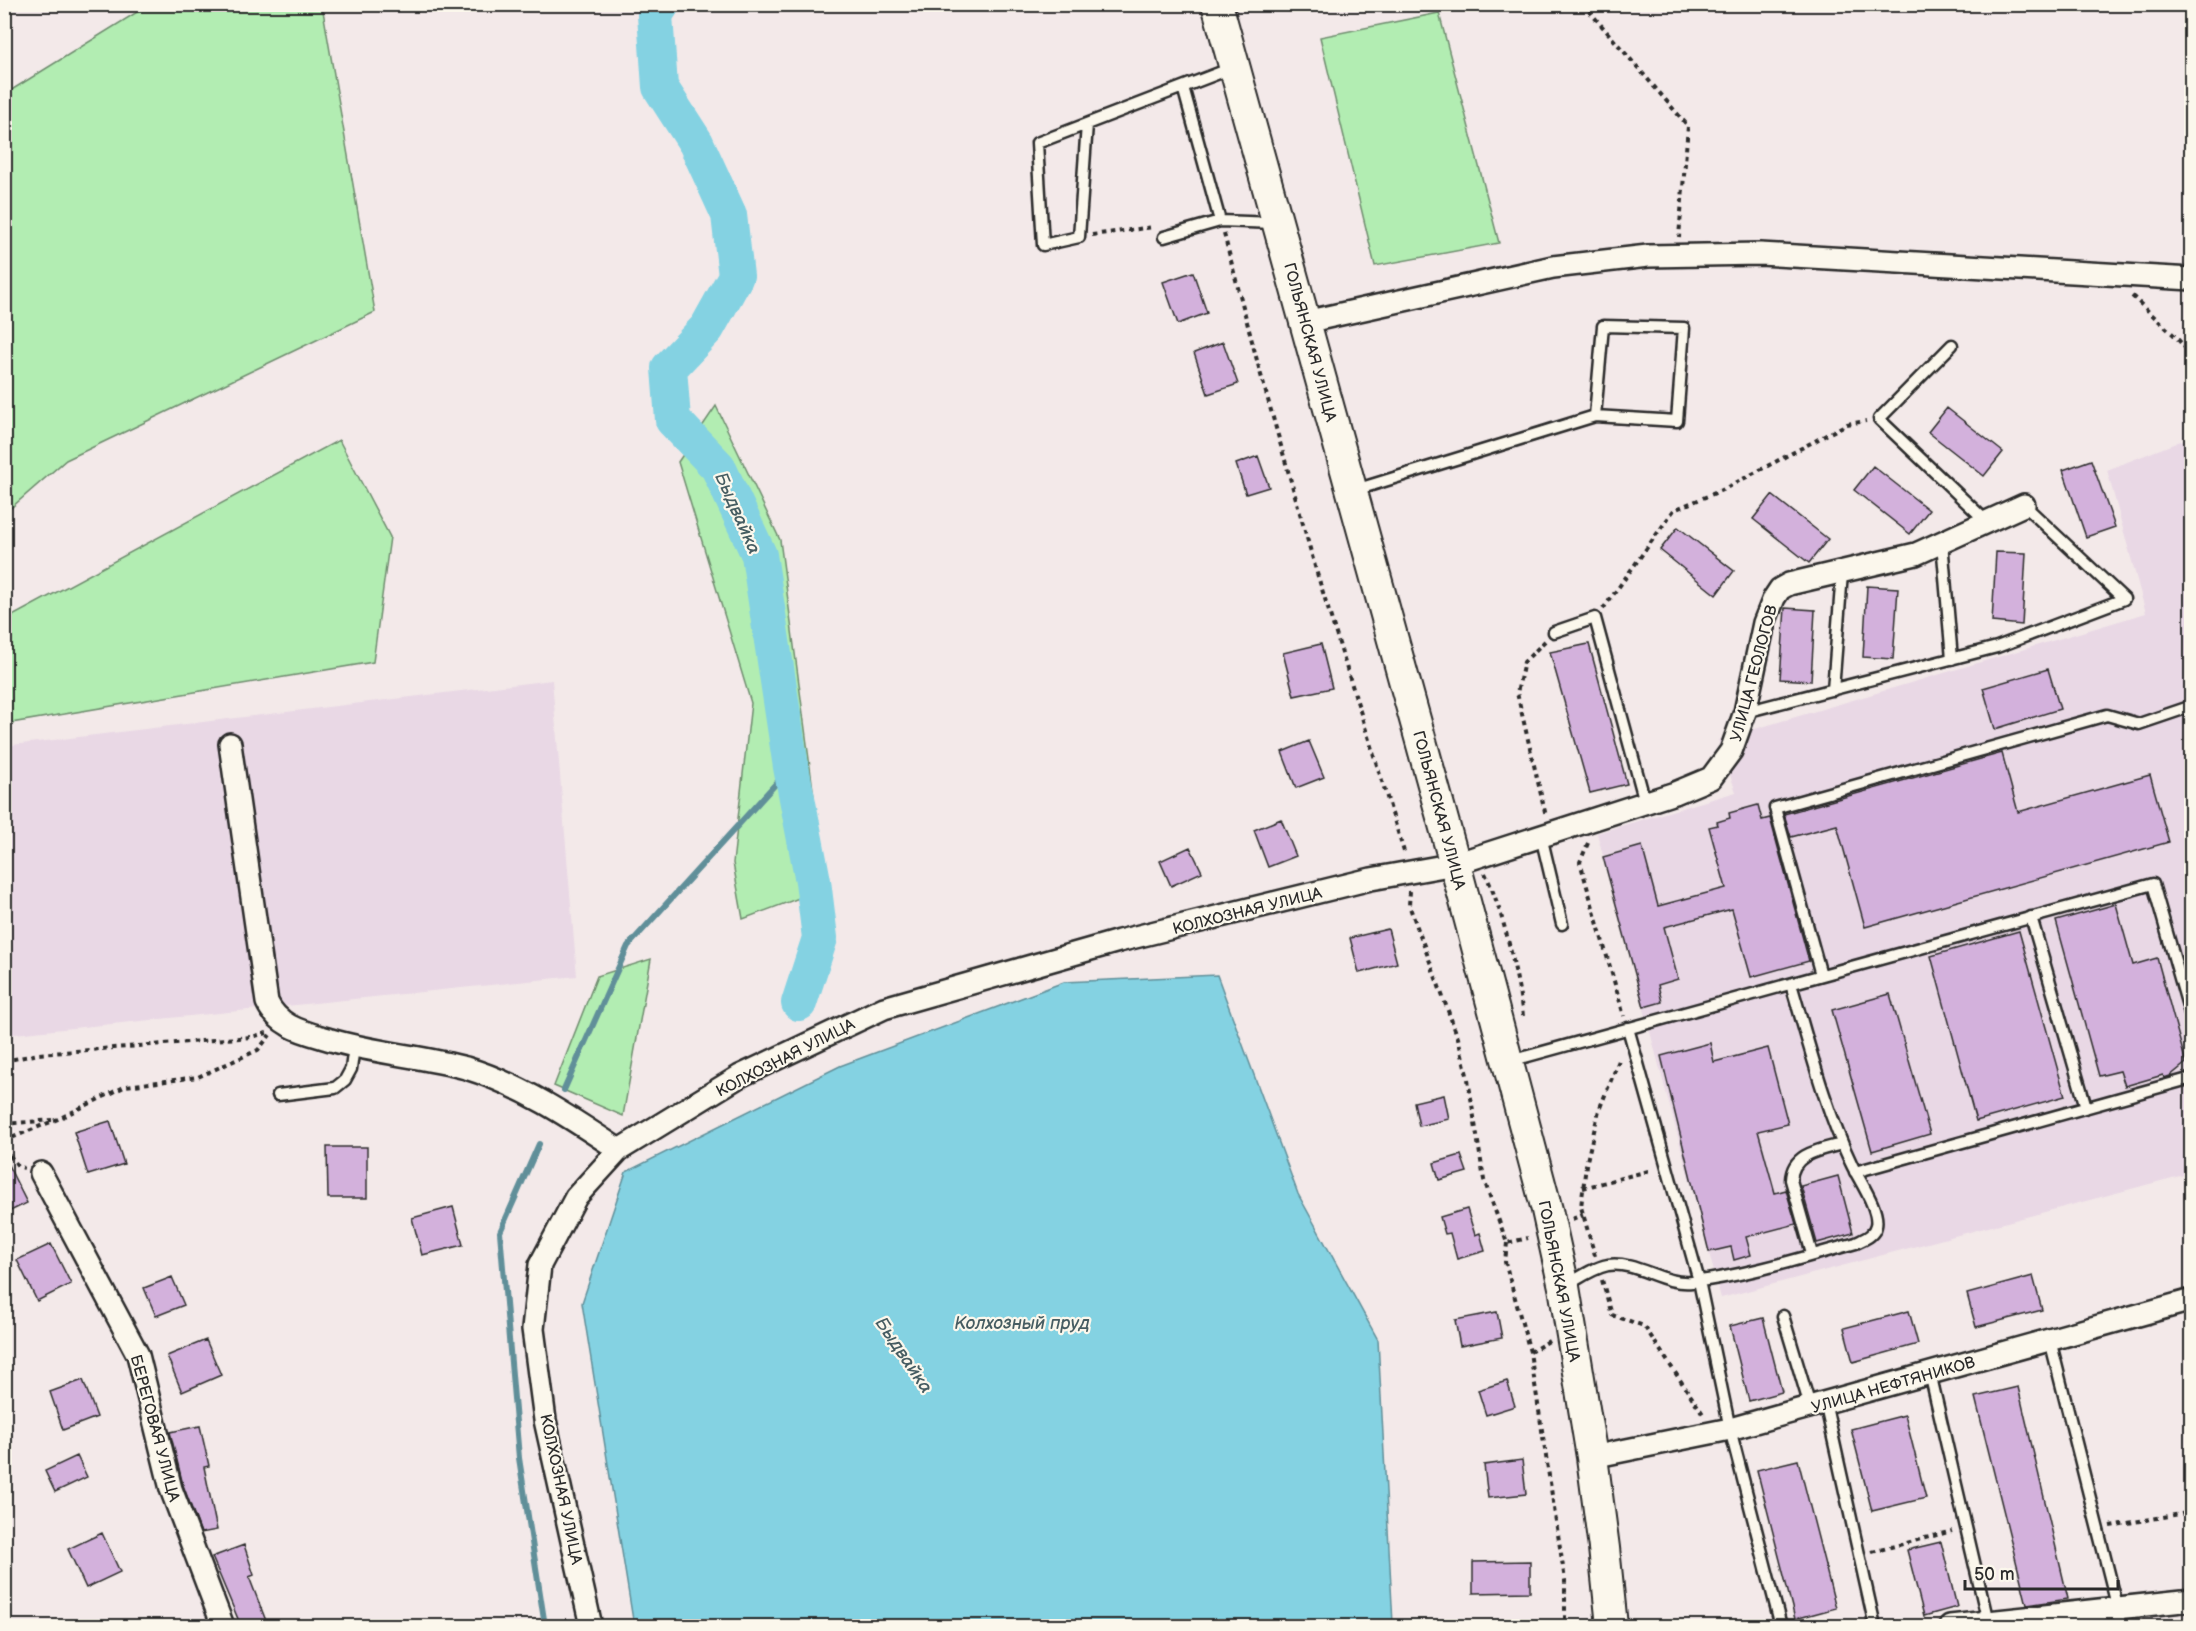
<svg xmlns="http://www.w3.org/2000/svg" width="2196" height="1631" font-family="'Balsamiq Sans',sans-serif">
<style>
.built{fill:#e9d8e5}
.green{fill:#b2edb2;stroke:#6e8c6e;stroke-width:1.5}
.water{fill:#84d2e2;stroke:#608f99;stroke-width:1.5}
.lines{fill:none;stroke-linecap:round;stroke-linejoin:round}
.stream{stroke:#608f99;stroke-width:6}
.river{stroke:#84d2e2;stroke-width:36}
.building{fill:#d3b1dc;stroke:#2b2b2b;stroke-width:1.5}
.service-casing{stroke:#2b2b2b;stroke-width:15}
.minor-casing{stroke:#2b2b2b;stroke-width:26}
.secondary-casing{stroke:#2b2b2b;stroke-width:34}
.path{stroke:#2b2b2b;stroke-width:4;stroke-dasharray:4.5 4.5;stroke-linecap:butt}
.service{stroke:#fbf7ec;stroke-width:10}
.minor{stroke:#fbf7ec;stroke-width:21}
.secondary{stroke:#fbf7ec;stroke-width:30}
.labels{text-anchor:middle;stroke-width:4.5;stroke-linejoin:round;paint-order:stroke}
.street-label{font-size:16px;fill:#2b2b2b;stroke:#fbf7ec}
.water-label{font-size:18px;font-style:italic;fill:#465d62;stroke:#fbf7ec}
</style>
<rect width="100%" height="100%" fill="#f3e9e9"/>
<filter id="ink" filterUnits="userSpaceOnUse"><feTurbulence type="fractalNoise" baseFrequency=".0167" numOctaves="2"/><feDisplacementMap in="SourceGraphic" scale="12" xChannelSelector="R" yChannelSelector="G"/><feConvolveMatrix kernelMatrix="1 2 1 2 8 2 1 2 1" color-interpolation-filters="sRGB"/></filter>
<g filter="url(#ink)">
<!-- built -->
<path class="built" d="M 2191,437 L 2191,1173 L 1721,1298 L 1597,833 L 1736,792 L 1718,740 L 2146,613 L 2107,470 Z
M 552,680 L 577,976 L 5,1035 L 4,746 Z"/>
<!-- green -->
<path class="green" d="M 150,4 L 322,5 L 375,312 L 66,460 L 5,513 L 5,94 Z
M 1439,13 L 1499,243 L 1375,266 L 1320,37 Z
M 716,406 L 780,540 L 826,888 L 743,919 L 733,863 L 751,703 L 678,462 Z
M 339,440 L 390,537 L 373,662 L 5,724 L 5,620 Z
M 651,959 L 623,1116 L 554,1086 L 597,976 Z"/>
<!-- water -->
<path class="water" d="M 1217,975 L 1298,1194 L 1378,1340 L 1393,1624 L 1391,1626 L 634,1626 L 582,1303 L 626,1172 L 840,1066 L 1064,982 Z"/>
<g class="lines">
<!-- stream -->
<path class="stream" d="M 564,1090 L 628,946 L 791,767
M 539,1144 L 500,1232 L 519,1458 L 545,1626"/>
<!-- river -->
<path class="river" d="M 662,4 L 655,15 L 660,87 L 696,143 L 729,215 L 736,276 L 707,328 L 669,368 L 673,420 L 718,467 L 759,555 L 791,767 L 813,881 L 820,938 L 799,1003"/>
</g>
<!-- building -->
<path class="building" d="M 1193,272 L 1207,313 L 1178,324 L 1163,282 Z
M 1223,342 L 1238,384 L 1208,394 L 1194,353 Z
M 1947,408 L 2003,452 L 1984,476 L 1928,432 Z
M 1258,456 L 1269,487 L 1246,494 L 1236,464 Z
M 2091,460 L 2115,527 L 2086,537 L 2063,470 Z
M 1873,466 L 1929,510 L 1910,534 L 1854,490 Z
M 1772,495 L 1828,539 L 1809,563 L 1753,519 Z
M 1678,527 L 1734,571 L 1716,595 L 1660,550 Z
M 1996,552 L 2026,553 L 2022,625 L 1992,622 Z
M 1867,586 L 1898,588 L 1893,659 L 1863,657 Z
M 1785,608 L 1815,610 L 1811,681 L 1780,679 Z
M 1321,644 L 1332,688 L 1294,696 L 1283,653 Z
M 1589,644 L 1627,784 L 1590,793 L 1550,652 Z
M 2048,669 L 2060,709 L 1995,729 L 1983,688 Z
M 1309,741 L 1324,777 L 1296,788 L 1282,752 Z
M 2002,753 L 2018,812 L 2150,775 L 2169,842 L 1865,927 L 1837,825 L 1791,837 L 1784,814 Z
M 1758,805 L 1762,820 L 1770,818 L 1809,961 L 1751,977 L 1732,909 L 1664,927 L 1678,979 L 1658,985 L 1662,1002 L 1644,1007 L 1603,857 L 1642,846 L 1658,906 L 1726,888 L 1709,827 L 1718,825 L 1717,822 L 1730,818 L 1729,813 Z
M 1281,819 L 1296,856 L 1268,867 L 1254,830 Z
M 1190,847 L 1202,872 L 1171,886 L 1160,861 Z
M 2116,904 L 2133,965 L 2157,958 L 2186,1063 L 2170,1076 L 2164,1078 L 2163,1075 L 2125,1086 L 2120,1071 L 2099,1076 L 2056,921 Z
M 1388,929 L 1397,963 L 1359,973 L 1350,938 Z
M 2019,931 L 2065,1096 L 1976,1121 L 1931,956 Z
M 1890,994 L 1930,1134 L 1872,1151 L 1832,1010 Z
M 1710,1043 L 1714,1062 L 1768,1048 L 1788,1124 L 1758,1131 L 1775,1193 L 1786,1190 L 1796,1224 L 1746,1237 L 1751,1255 L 1734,1260 L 1731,1247 L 1709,1252 L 1661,1056 Z
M 1444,1095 L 1449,1119 L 1419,1126 L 1414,1102 Z
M 110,1121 L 124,1164 L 88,1175 L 74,1132 Z
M 327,1147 L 367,1147 L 367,1198 L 328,1198 Z
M 1461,1155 L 1467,1172 L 1439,1180 L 1434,1163 Z
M 4,1157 L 27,1203 L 4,1214 Z
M 1838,1176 L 1853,1233 L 1817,1243 L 1801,1186 Z
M 453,1207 L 463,1245 L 422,1255 L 412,1218 Z
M 1467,1209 L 1475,1235 L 1480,1233 L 1485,1251 L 1457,1259 L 1450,1233 L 1445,1234 L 1440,1217 Z
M 51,1244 L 71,1284 L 37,1301 L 17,1260 Z
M 2033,1276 L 2042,1310 L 1976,1327 L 1967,1294 Z
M 172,1277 L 184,1305 L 156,1316 L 144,1288 Z
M 1909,1311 L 1918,1344 L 1853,1362 L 1844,1328 Z
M 1497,1312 L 1502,1338 L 1460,1346 L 1455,1320 Z
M 1763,1318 L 1782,1392 L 1749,1401 L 1730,1326 Z
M 206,1340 L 221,1375 L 182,1392 L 167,1356 Z
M 83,1380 L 97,1417 L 63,1430 L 50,1392 Z
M 1507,1381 L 1515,1406 L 1486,1415 L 1478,1390 Z
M 2018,1387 L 2068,1599 L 2027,1605 L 1975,1397 Z
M 1905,1415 L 1926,1498 L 1872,1511 L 1851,1429 Z
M 200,1426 L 209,1466 L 204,1467 L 217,1530 L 201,1533 L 183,1485 L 170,1432 Z
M 77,1456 L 87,1477 L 55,1492 L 45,1471 Z
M 1522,1460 L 1526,1494 L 1488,1498 L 1484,1465 Z
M 1798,1460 L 1836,1608 L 1795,1619 L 1757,1470 Z
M 102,1533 L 120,1572 L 86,1588 L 68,1549 Z
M 1941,1542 L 1957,1607 L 1924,1616 L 1907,1550 Z
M 244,1545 L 254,1575 L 249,1577 L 268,1626 L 241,1626 L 212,1557 Z
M 1530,1561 L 1530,1592 L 1473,1593 L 1473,1562 Z"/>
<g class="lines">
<!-- service casing -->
<g class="service-casing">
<path id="service" d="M 1183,87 L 1220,221
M 1087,124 L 1079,237 L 1043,245 L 1037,143 C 1102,118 1167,93 1232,68
M 1164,237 L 1220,221 L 1275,223
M 1952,345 L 1879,419 L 1987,522
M 1352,491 L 1595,416 L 1677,421 L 1684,328 L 1603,326 L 1595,416
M 1942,542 L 1952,659
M 1554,632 L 1595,618 L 1645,802
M 1833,690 L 1842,573
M 1745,712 L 1997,647 L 2124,599 L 2024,505
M 1541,836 L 1562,924
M 2031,917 L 2086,1107
M 1821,975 L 1775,808 L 2107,715 L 2139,724 L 2192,706
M 1628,1028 L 1699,1281 L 1730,1429 L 1781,1626
M 1510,1061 L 2153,884 L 2192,1020
M 278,1095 L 335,1088 L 345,1080 L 351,1069 L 354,1046
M 1855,1172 L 2192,1078
M 1812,1254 L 1791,1180 C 1792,1153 1820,1150 1842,1144
M 1567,1285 C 1579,1278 1593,1268 1608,1265 C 1637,1261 1662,1285 1692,1282 C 1745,1276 1805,1257 1856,1243 C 1864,1239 1874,1236 1876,1226 C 1880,1209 1858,1179 1851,1163 C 1824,1106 1809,1044 1791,984
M 1783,1316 L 1810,1406
M 2050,1340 L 2118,1609 L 2120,1626
M 1930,1373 L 1988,1622
M 1825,1402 L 1875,1626"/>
</g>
<!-- minor casing -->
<g class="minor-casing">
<path id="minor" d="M 1305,322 L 1553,267 L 1648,256 L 1760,254 L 2192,279
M 230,744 L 267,1002 C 279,1028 305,1032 331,1040 C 375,1053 421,1056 466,1068 C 522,1085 571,1118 619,1150
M 41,1173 L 138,1355 L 171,1489 L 223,1626
M 1592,1457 L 1730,1429 L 2192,1300
M 591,1626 L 545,1420 L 533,1329 L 540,1265 L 576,1197 L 619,1150 L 740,1076 L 884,1008 L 1119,941 L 1371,879 L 1455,864 L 1675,793 L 1711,778 L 1731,751 L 1745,712 L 1764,623 L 1774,598 L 1780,589 L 1789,584 L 1916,554 L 2024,505
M 1950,1626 L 2192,1600"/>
</g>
<!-- secondary casing -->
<g class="secondary-casing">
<path id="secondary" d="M 1217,4 L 1455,864 L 1547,1210 L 1564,1287 L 1592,1457 L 1604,1548 L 1612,1626"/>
</g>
<!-- path -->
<path class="path" d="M 1583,4 L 1688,126 L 1679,237
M 1224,234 L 1259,368 L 1316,570 L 1405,855
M 1092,235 L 1153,227
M 2132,296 L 2176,337 L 2192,356
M 1603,609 L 1674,510 L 1722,490 L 1847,424 L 1866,421
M 1545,641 L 1524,662 L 1517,693 L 1546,816
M 1588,843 L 1580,862 L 1624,1016
M 1485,873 C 1504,913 1517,973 1523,1016
M 1410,891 L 1409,905 L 1458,1038 L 1468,1079 L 1484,1180 L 1507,1243 L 1528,1238
M 4,1061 L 39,1054 L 251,1037 L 267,1033
M 4,1124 L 52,1120
M 4,1141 L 58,1119 L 126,1086 L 198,1077 L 258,1050 L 270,1035
M 4,1148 L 18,1166 L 24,1168
M 1583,1188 L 1652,1170
M 1572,1219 L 1583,1215
M 1507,1243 L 1505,1262 L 1530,1352
M 1595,1256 L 1581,1207 L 1586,1165 L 1599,1110 L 1620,1058
M 1602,1280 L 1612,1315 L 1644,1326 L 1703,1414
M 1549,1341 L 1530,1352 L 1565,1580 L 1565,1626
M 2110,1526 L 2192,1512
M 1872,1552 L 1952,1531"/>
<!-- service -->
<use href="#service" class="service"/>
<!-- minor -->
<use href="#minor" class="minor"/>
<!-- secondary -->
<use href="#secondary" class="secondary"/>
</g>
</g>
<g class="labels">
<!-- street labels -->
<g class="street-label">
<text transform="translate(1311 342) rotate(75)" y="6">ГОЛЬЯНСКАЯ УЛИЦА</text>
<text transform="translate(1753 673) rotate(-75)" y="6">УЛИЦА ГЕОЛОГОВ</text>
<text transform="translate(1440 810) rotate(75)" y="6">ГОЛЬЯНСКАЯ УЛИЦА</text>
<text transform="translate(1247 910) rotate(-14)" y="6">КОЛХОЗНАЯ УЛИЦА</text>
<text transform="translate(785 1057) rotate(-27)" y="6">КОЛХОЗНАЯ УЛИЦА</text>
<text transform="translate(1560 1281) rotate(79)" y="6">ГОЛЬЯНСКАЯ УЛИЦА</text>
<text transform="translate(1893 1384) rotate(-16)" y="6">УЛИЦА НЕФТЯНИКОВ</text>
<text transform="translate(156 1428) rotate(75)" y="6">БЕРЕГОВАЯ УЛИЦА</text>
<text transform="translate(562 1489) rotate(78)" y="6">КОЛХОЗНАЯ УЛИЦА</text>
</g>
<!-- water labels -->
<g class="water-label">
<text transform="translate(738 513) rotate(66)" y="6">Быдвайка</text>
<text x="1022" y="1329">Колхозный пруд</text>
<text transform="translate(904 1355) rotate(56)" y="6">Быдвайка</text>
</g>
</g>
<!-- margin -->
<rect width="2196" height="1631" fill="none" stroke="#fbf7ec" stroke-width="24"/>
<rect x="12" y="12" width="2172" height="1607" fill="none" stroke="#2b2b2b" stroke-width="2" filter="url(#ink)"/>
<!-- scale -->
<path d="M1965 1580v9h153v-9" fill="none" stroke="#2b2b2b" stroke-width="3"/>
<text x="1974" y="1580" font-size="18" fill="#2b2b2b" stroke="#fbf7ec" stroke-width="4.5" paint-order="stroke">50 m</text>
</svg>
